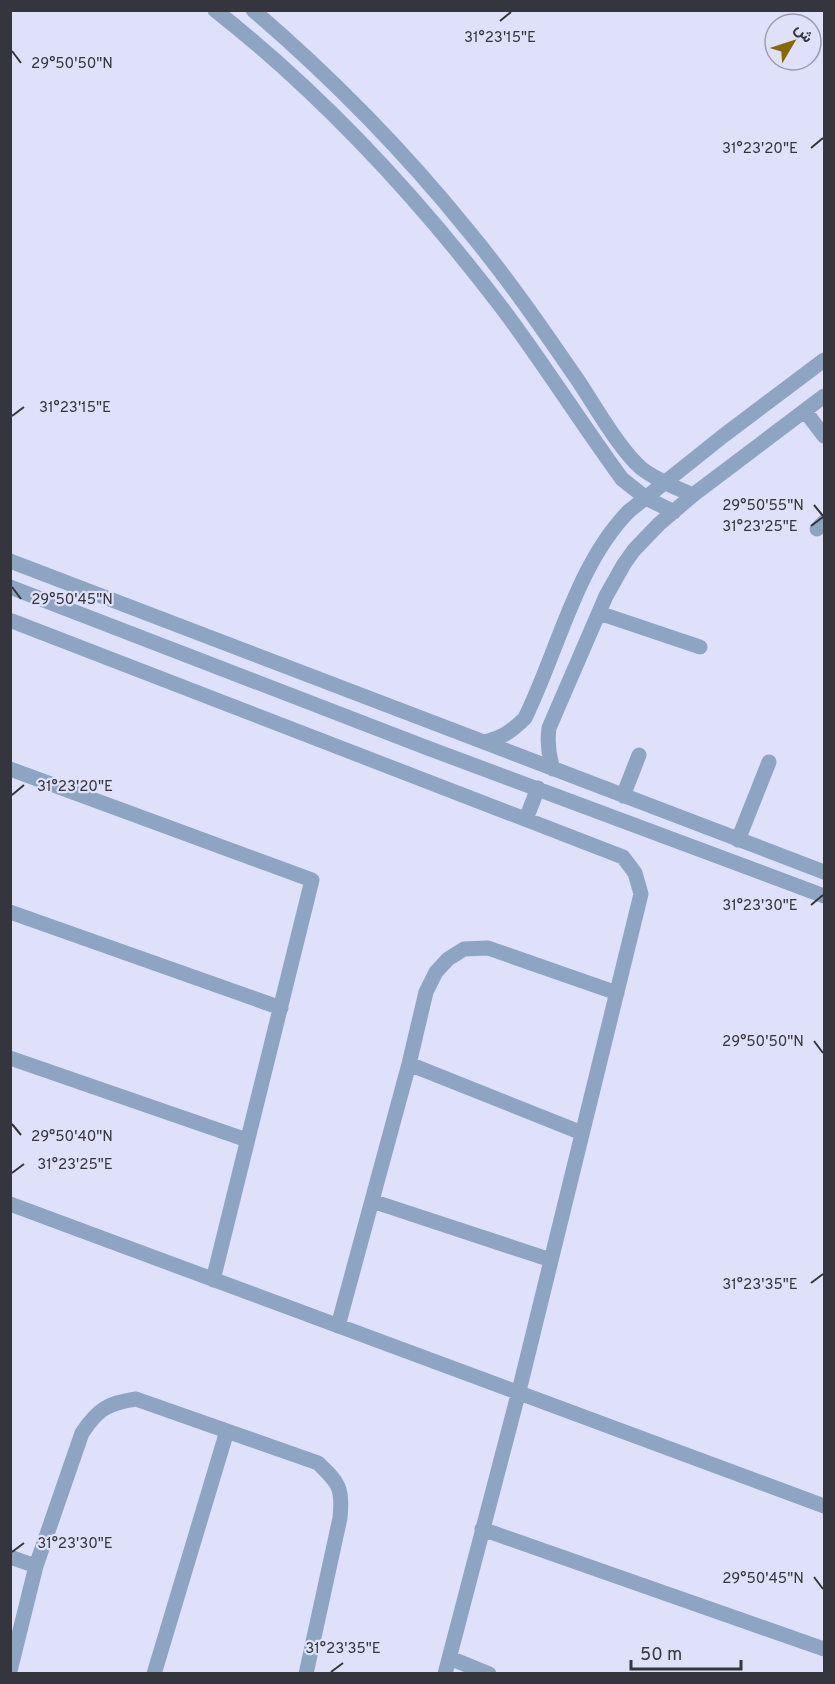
<svg xmlns="http://www.w3.org/2000/svg" width="835" height="1684" font-family="Overpass,Vazirmatn,sans-serif">
<style>
.lines{fill:none;stroke-linecap:round;stroke-linejoin:round}
.minor{stroke:#8da5c2;stroke-width:15}
.ticks{fill:none;stroke:#35353e;stroke-width:2}
.ticks-label{font-size:15px;text-anchor:middle;fill:#35353e;stroke:#dfe0f9;stroke-width:4.5;stroke-linejoin:round;paint-order:stroke}
</style>
<rect width="100%" height="100%" fill="#dfe0f9"/>
<g class="lines">
<!-- minor -->
<path class="minor" d="M 215,10 C 323,95 419,199 502,308 C 544,364 581,423 622,479 L 646,498 L 674,512
M 253,10 C 331,77 402,149 466,228 C 506,276 542,328 577,379 C 594,404 619,449 641,468 C 656,480 675,487 693,495
M 805,411 L 824,436
M 817,529 L 824,522
M 10,561 L 824,872
M 10,587 L 425,747 L 824,896
M 599,613 L 700,647
M 12,621 L 623,857 L 635,873 L 641,894 L 519,1391 L 445,1674
M 484,742 C 502,738 512,731 525,718 C 558,651 576,565 629,511 L 723,436 L 824,360
M 10,769 L 312,880 L 213,1280
M 553,769 C 548,754 547,743 549,728 L 606,596 L 624,564 L 634,550 L 659,524 L 693,495 L 824,396
M 623,796 L 639,755
M 526,819 L 538,788
M 738,840 L 769,762
M 10,912 L 281,1008
M 10,1058 L 247,1140
M 409,1064 L 582,1133
M 372,1201 L 551,1260
M 10,1204 C 282,1305 554,1404 824,1506
M 338,1326 L 409,1064 L 426,992 L 436,972 L 448,959 L 464,949 L 488,948 L 617,993
M 482,1529 L 824,1649
M 10,1557 L 36,1566
M 450,1658 L 489,1674
M 10,1671 L 36,1566 L 82,1433 C 98,1409 108,1403 136,1399 L 318,1463 C 339,1483 343,1488 340,1518 L 306,1674
M 154,1674 L 227,1431"/>
</g>
<!-- ticks -->
<path class="ticks" d="M 500,21 L 511,12M 12,51 L 21,63M 811,148 L 823,138M 12,416 L 24,407M 814,505 L 823,516M 811,526 L 823,517M 12,587 L 21,599M 12,795 L 24,785M 811,905 L 823,895M 814,1041 L 823,1053M 12,1124 L 21,1135M 12,1173 L 24,1164M 811,1283 L 823,1274M 12,1552 L 24,1543M 814,1577 L 823,1589M 331,1672 L 343,1663"/>
<g class="ticks-label">
<text x="500" y="42">31°23'15"E</text>
<text x="72" y="68">29°50'50"N</text>
<text x="760" y="153">31°23'20"E</text>
<text x="75" y="412">31°23'15"E</text>
<text x="763" y="510">29°50'55"N</text>
<text x="760" y="531">31°23'25"E</text>
<text x="72" y="604">29°50'45"N</text>
<text x="75" y="791">31°23'20"E</text>
<text x="760" y="910">31°23'30"E</text>
<text x="763" y="1046">29°50'50"N</text>
<text x="72" y="1141">29°50'40"N</text>
<text x="75" y="1169">31°23'25"E</text>
<text x="760" y="1289">31°23'35"E</text>
<text x="75" y="1548">31°23'30"E</text>
<text x="763" y="1583">29°50'45"N</text>
<text x="343" y="1653">31°23'35"E</text>
</g>
<!-- border -->
<rect width="835" height="1684" fill="none" stroke="#35353e" stroke-width="24"/>
<!-- north arrow -->
<g transform="translate(793 42) rotate(51)"><circle r="28" fill="#dfe0f9" stroke="#9b9cae" stroke-width="1.5"/>
<path d="M0-4.5L10 22L0 15L-10 22Z" fill="#876904"/>
<text y="-9" font-size="16" font-weight="bold" text-anchor="middle" fill="#35353e">ش</text>
</g>
<!-- scale -->
<path d="M631 1660v9h110v-9" fill="none" stroke="#35353e" stroke-width="3"/>
<text x="640" y="1660" font-size="18" fill="#35353e" stroke="#dfe0f9" stroke-width="4.5" paint-order="stroke">50 m</text>
</svg>
